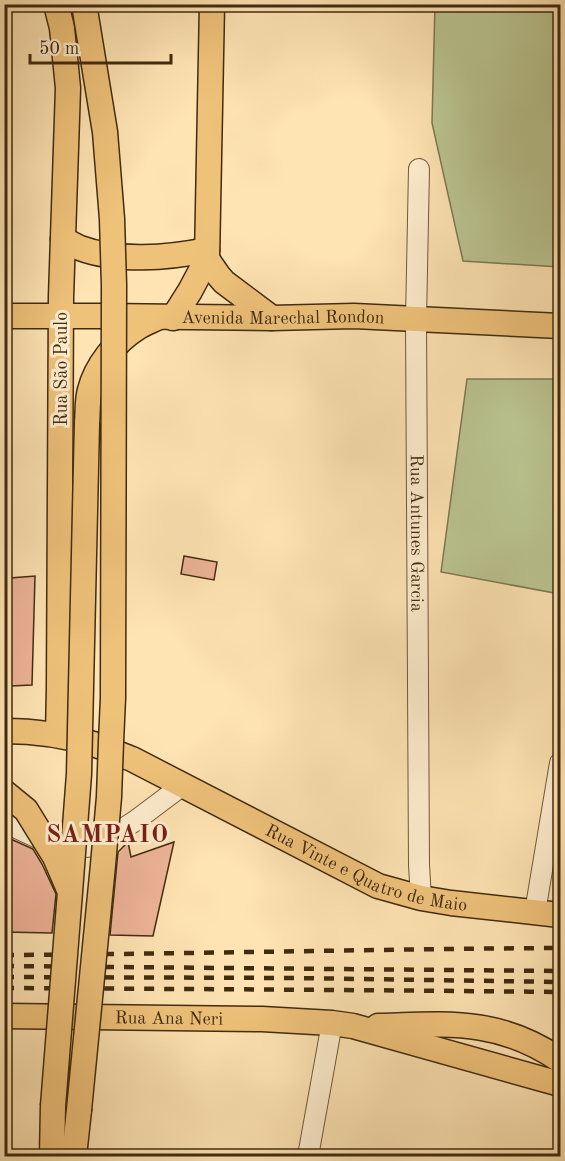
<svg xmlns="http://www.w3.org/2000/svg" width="565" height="1161" font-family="'Old Standard TT',serif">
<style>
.green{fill:#bac591;stroke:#7e7850;stroke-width:1.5}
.building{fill:#eeb499;stroke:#412b10;stroke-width:1.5}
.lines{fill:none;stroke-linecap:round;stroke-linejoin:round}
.minor-casing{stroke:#705939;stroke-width:22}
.major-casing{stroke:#412b10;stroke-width:27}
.minor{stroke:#feedce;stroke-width:20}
.major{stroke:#efc27a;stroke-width:24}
.rail{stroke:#412b10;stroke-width:4.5;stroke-dasharray:10 10;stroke-linecap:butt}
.major-bridge-casing{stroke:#412b10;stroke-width:27;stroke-linecap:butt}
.major-bridge{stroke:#efc27a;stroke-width:24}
.labels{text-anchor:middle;stroke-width:6;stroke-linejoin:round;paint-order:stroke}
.street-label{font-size:18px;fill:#412b10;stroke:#feedce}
.district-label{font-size:24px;font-weight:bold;letter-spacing:1.5px;fill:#7a1f14;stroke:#feedce}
</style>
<rect width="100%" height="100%" fill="#fee3b3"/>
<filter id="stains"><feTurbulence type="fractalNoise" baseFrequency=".00333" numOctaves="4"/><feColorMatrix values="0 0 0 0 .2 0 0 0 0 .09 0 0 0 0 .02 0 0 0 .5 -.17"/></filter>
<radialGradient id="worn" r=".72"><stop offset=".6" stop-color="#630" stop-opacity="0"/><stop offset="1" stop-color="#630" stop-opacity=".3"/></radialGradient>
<!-- green -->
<path class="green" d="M 435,4 L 560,5 L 560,267 L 463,261 L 432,123 Z
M 467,379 L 560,379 L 560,594 L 441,572 Z"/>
<!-- building -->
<path class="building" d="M 184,556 L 217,562 L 214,580 L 181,574 Z
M 35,576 L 32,685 L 11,686 L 10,578 Z
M 4,836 L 33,849 L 42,864 L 56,894 L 52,933 L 4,932 Z
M 128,842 L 131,857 L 174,842 L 153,936 L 110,935 L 118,852 Z"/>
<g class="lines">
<!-- minor casing -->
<g class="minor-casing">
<g id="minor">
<path id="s1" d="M 419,169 L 416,320 L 419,865 L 421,898"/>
<path d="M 4,822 L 61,849 L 96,846 L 135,821 L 183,785"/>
<path d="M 535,912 L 560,763"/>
<path d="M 308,1156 L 332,1023"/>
</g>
</g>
<!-- major casing -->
<g class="major-casing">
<g id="major">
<path d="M 56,4 L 62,28 L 68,88 L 61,297 L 59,688 L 58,735"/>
<path d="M 63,239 C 68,242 74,245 80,248 C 117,262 168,258 207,250"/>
<path d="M 207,259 L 218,275 L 224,282 L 272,318"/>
<path id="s2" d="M 4,316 L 102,316 L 272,318 L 354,316 L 560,326"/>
<path d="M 173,318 L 190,291 L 207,259 L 212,4"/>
<path d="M 87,423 C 88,412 87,400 90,390 C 96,366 116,341 137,328 C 143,324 151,321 157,318"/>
<path id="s3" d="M 4,731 C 34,731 64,735 93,744 C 106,748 119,754 132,759 L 378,886 L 421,898 L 451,903 L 560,915"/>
<path id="s4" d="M 4,1016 L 262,1019 L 332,1023 L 353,1026 L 560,1084"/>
<path d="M 378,1026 C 449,1024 498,1018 560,1060"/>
<path d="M 52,1156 L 53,1106"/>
<path d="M 74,1156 L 79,1110"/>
</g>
</g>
<!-- minor -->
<use href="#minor" class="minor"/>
<!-- major -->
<use href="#major" class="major"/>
<!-- rail -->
<path class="rail" d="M 4,955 C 190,954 375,949 560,948
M 4,966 L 560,971
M 4,977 L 293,978 L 560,982
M 4,988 C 190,989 375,990 560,992"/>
<!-- major-bridge casing -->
<g class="major-bridge-casing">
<path id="major-bridge" d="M 4,792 L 26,810 L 55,857 L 70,892 L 53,1106
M 70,892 L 79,774 L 87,423
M 79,1110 L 103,865 L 109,797 L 111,742 L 113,698 L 114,285 L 112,219 L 105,132 L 84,4"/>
</g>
<!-- major-bridge -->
<use href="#major-bridge" class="major-bridge"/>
</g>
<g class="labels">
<!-- street labels -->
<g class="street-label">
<text dy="6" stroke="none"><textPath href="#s2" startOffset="279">Avenida Marechal Rondon</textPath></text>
<text transform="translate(61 369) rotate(-90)" y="6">Rua São Paulo</text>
<text dy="6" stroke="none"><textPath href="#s1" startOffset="364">Rua Antunes Garcia</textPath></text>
<text dy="6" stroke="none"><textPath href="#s3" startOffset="392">Rua Vinte e Quatro de Maio</textPath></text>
<text dy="6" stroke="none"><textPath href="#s4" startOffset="165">Rua Ana Neri</textPath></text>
</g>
<!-- district labels -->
<g class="district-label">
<text x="108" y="842">SAMPAIO</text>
</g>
</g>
<!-- margin -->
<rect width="565" height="1161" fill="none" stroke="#fee3b3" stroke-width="24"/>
<rect x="6" y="6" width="553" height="1149" fill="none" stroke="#412b10" stroke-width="3"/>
<rect x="12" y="12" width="541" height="1137" fill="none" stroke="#412b10" stroke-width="1.5"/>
<!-- scale -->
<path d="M30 54v9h141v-9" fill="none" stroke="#412b10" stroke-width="3"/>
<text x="39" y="54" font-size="18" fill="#412b10" stroke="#feedce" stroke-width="4.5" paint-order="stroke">50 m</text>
<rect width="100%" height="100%" filter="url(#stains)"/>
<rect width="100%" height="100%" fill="url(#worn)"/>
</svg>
